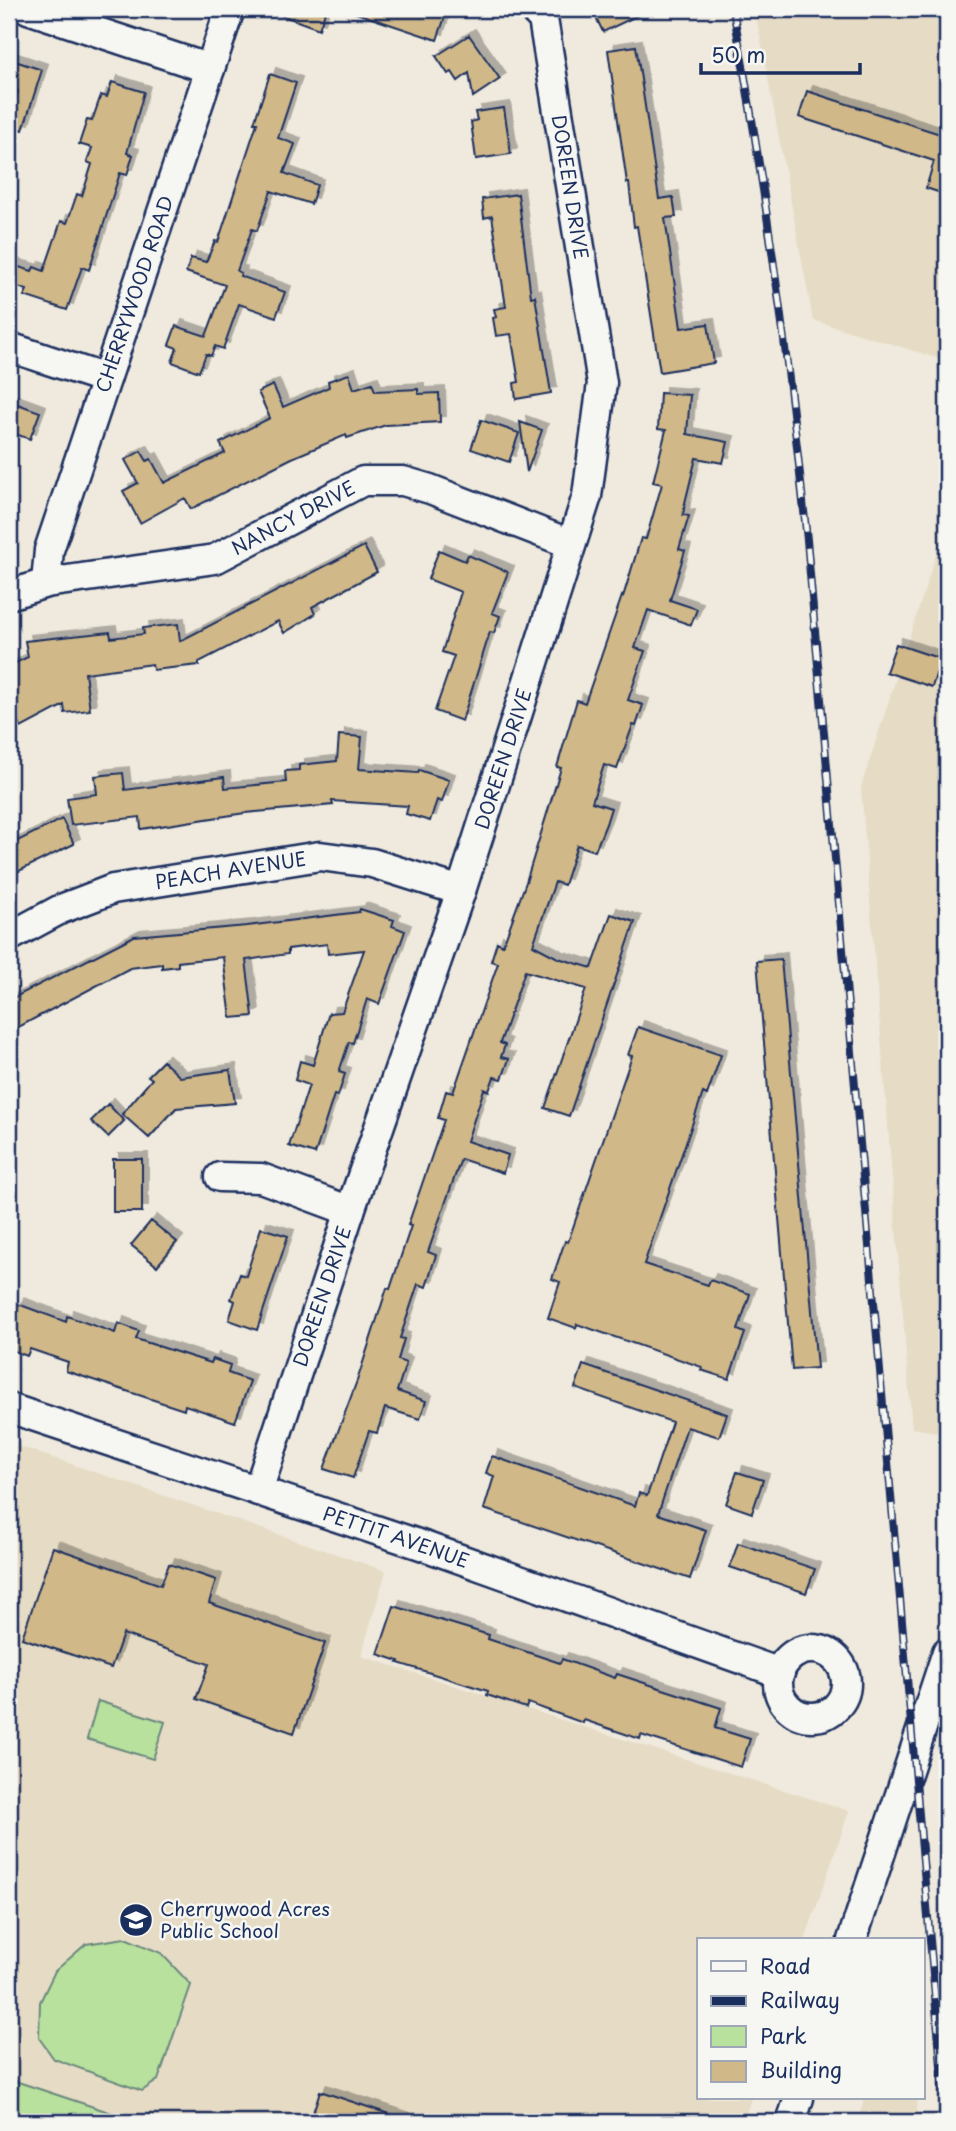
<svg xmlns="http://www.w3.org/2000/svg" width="956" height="2131" font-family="'Playpen Sans',sans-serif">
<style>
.built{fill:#e6dbc4}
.green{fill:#b8e19d;stroke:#6a887e;stroke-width:2}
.building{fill:#d1b888;stroke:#1b2f5e;stroke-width:2;filter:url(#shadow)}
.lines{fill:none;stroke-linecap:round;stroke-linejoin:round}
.minor-casing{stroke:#1b2f5e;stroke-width:33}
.minor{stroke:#f6f6f2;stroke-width:28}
.rail-casing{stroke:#1b2f5e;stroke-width:8}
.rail{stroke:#f6f6f2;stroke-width:5;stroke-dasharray:16;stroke-linecap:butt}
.labels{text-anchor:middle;stroke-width:5;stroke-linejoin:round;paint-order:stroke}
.street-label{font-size:19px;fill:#1b2f5e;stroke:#f6f6f2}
.poi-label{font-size:19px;fill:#1b2f5e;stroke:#f6f6f2;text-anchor:start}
</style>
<defs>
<filter id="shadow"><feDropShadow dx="6" dy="-6" stdDeviation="0" flood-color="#0004"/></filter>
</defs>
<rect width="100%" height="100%" fill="#efeadd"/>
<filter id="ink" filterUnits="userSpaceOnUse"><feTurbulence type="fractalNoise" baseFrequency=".0143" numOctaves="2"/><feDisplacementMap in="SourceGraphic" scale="14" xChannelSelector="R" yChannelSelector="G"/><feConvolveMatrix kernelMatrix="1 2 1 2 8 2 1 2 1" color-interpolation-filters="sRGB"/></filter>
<g filter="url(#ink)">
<!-- built -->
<path class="built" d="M 755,9 L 947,9 L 947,361 L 813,320 Z
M 947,521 L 947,1434 L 912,1428 L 861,787 Z
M 9,1443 L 386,1571 L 361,1656 L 849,1811 L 805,1940 L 699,1940 L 699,2098 L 751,2098 L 743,2122 L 139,2122 L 9,2079 Z
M 865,2098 L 916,2098 L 918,2122 L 857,2122 Z"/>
<!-- green -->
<path class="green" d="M 98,1701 L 165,1722 L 153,1759 L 87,1739 Z
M 125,1938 L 161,1953 L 191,1985 L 158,2080 L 142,2091 L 54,2059 L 39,2038 L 40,2002 L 55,1971 L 86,1944 Z
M 9,2079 L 139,2122 L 9,2122 Z"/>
<!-- building -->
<path class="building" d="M 270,9 L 326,9 L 319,29 L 270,11 Z
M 353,9 L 429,9 L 446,14 L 437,40 L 353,12 Z
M 592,9 L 651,9 L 603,32 Z
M 469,35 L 500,79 L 473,97 L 469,73 L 458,81 L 452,72 L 448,74 L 436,56 Z
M 636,46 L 659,199 L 673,197 L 676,217 L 665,218 L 681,328 L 708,324 L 714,363 L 660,372 L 637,226 L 634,227 L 629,183 L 627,183 L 608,50 Z
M 9,59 L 42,70 L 23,130 L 9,126 L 18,91 L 9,88 Z
M 270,74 L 296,83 L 278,138 L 295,144 L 284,173 L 317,185 L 311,204 L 271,191 L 257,231 L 252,229 L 237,271 L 241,273 L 240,276 L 285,292 L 276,317 L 239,304 L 223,349 L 215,346 L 211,356 L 206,354 L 199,372 L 172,362 L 177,348 L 169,345 L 176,326 L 206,336 L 225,285 L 186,272 L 191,258 L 206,262 L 215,241 L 218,242 L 257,123 L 254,123 Z
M 112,82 L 144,92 L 127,153 L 133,155 L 127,175 L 120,173 L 89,270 L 82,267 L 67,310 L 24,296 L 27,290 L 9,284 L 9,264 L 32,271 L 34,267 L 44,271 L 61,221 L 67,223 L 77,194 L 82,196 L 92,164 L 87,162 L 92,148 L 79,144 L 87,120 L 92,121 L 101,95 L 107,97 Z
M 807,91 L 943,135 L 944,132 L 947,132 L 947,195 L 926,188 L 934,161 L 799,117 Z
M 504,108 L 511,154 L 476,159 L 471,122 L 477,120 L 475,112 Z
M 518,194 L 531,297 L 535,296 L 551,393 L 516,399 L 514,383 L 519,382 L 511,334 L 496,336 L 493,318 L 496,317 L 494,309 L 506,307 L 492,216 L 484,218 L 482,199 Z
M 349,374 L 354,389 L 372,383 L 375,391 L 418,389 L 418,394 L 439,393 L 440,422 L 386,425 L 347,438 L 346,435 L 292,458 L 191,509 L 185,498 L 140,523 L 123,491 L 138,483 L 125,460 L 141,451 L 147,461 L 151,459 L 164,483 L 225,453 L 220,443 L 270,418 L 258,392 L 273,385 L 283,407 L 329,387 L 328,381 Z
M 660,393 L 690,395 L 687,434 L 728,442 L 723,463 L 696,458 L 685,503 L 683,515 L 689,516 L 679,549 L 685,551 L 670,600 L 697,609 L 691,625 L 648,610 L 635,648 L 645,651 L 628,700 L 643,705 L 636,726 L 633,725 L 617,769 L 604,765 L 592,802 L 611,808 L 606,824 L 595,851 L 577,845 L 564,885 L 555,882 L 533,945 L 558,958 L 592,968 L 611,914 L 635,922 L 569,1116 L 545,1108 L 586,989 L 525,971 L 500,1043 L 505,1045 L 501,1057 L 509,1059 L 502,1079 L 494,1077 L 489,1091 L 484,1089 L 467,1141 L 508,1155 L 503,1173 L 461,1159 L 428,1252 L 436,1255 L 426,1287 L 418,1284 L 400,1338 L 404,1339 L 398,1360 L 406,1363 L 397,1391 L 426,1401 L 420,1419 L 385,1408 L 377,1433 L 369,1431 L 353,1478 L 324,1469 L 358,1378 L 387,1288 L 390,1289 L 411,1226 L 408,1225 L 444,1120 L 438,1118 L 446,1091 L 453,1093 L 498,963 L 491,961 L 497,942 L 503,945 L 526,882 L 561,768 L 557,767 L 577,700 L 585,703 L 622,596 L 623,597 L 641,538 L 646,539 L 662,484 L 653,482 L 666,430 L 658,429 Z
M 9,401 L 40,412 L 30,439 L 9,432 Z
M 481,420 L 519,433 L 509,462 L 471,449 Z
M 520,422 L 542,430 L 527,472 Z
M 364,546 L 377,572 L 312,607 L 315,614 L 284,633 L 278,621 L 199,662 L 199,665 L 153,670 L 152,664 L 85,673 L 90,710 L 65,713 L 64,705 L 21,728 L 9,704 L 9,666 L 28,657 L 25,641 L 110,632 L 111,638 L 144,634 L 143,628 L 178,624 L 180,641 Z
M 439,550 L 465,561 L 468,555 L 508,572 L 492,613 L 500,616 L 494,633 L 490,632 L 462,721 L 435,711 L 454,656 L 442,652 L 461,592 L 428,579 Z
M 896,644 L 941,659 L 932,687 L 886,672 Z
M 339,735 L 362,737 L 359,769 L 418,773 L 419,770 L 449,780 L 442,802 L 437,800 L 430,821 L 406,814 L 408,806 L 332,801 L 333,805 L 245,813 L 141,829 L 140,817 L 71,825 L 67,798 L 97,794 L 95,776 L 123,773 L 125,790 L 224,777 L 225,788 L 286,782 L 285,771 L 299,770 L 299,765 L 337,761 Z
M 62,819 L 74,844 L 9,876 L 9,845 Z
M 360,909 L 394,920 L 392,926 L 405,931 L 379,1004 L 367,999 L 353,1043 L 349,1042 L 339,1072 L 345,1074 L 338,1096 L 334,1095 L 315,1154 L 289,1146 L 309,1085 L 295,1080 L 300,1061 L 313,1065 L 329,1013 L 342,1012 L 364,950 L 328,954 L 327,944 L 288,949 L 288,954 L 246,960 L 253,1016 L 231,1018 L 223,957 L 178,962 L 178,966 L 162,968 L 162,964 L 130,968 L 9,1032 L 9,1000 L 134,936 L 247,926 L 359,912 Z
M 781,959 L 817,1368 L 792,1370 L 757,961 Z
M 638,1027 L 721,1055 L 707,1095 L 703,1093 L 644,1264 L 708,1285 L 710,1280 L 750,1294 L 738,1330 L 745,1333 L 729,1379 L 701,1370 L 702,1367 L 577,1324 L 576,1328 L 548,1318 L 560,1282 L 552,1279 L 565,1241 L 568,1242 L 632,1056 L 628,1055 Z
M 163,1061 L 180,1077 L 230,1070 L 235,1103 L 176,1108 L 149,1138 L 122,1114 L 152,1079 L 148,1076 Z
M 108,1104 L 124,1121 L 108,1137 L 91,1121 Z
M 113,1159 L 142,1159 L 142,1212 L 113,1212 Z
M 151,1221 L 177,1242 L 157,1266 L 131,1245 Z
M 261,1228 L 288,1236 L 257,1330 L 229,1320 L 235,1301 L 231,1299 L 240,1274 L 246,1276 Z
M 18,1304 L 66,1322 L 67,1316 L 115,1333 L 118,1323 L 139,1331 L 136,1339 L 211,1363 L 213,1359 L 230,1365 L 228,1373 L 250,1381 L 235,1422 L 185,1405 L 184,1410 L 66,1371 L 68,1362 L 30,1349 L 27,1356 L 9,1349 L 9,1327 Z
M 583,1365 L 727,1414 L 719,1437 L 687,1427 L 658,1514 L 706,1530 L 690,1579 L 484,1509 L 494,1476 L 486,1473 L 492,1456 L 635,1506 L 639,1493 L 647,1496 L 672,1422 L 575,1388 Z
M 737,1472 L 763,1480 L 752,1513 L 726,1504 Z
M 738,1543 L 815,1569 L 806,1593 L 730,1567 Z
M 53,1547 L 161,1585 L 169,1564 L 216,1580 L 209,1603 L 325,1643 L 294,1733 L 196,1699 L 209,1664 L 123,1634 L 111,1668 L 22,1638 Z
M 394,1606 L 489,1635 L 488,1639 L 560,1663 L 562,1659 L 615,1678 L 617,1674 L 721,1708 L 715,1728 L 750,1739 L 741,1767 L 641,1735 L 640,1739 L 584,1720 L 583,1723 L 528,1703 L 526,1708 L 487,1695 L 488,1691 L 398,1663 L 399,1661 L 378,1654 Z
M 320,2091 L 404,2119 L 403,2122 L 310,2122 Z"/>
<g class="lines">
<!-- minor casing -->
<g class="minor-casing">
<g id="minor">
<path d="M 28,9 L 210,69"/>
<path d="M 9,347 L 106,379"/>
<path id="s1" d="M 46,583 L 49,550 L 230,9"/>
<path id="s2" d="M 9,595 L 46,583 L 215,559 L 363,481 L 403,481 L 430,489 L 571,544"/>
<path id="s3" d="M 9,937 L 61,909 L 113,889 L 320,856 L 372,863 L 461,891"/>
<path d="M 220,1177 L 261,1178 L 350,1211"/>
<path id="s4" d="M 9,1408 L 421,1545 L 780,1673"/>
<path id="s5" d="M 258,1491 L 350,1211 L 461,891 L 587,496 L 602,383 L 543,19 L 533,9"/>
<circle cx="812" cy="1683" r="34"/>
<path d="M 852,1940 L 947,1652"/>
<path d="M 791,2122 L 799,2098"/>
</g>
</g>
<!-- minor -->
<use href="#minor" class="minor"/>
<!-- rail casing -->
<g class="rail-casing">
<path id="rail" d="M 733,9 C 765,185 789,362 807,540 L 946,2122"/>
</g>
<!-- rail -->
<use href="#rail" class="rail"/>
</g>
</g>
<!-- icons -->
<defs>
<g id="school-disc" transform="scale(1.75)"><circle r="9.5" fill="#1b2f5e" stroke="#f6f6f2"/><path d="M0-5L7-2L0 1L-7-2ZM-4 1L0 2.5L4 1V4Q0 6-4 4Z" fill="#fff"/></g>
</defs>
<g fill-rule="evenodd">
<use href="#school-disc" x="136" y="1920"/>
</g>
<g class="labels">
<!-- street labels -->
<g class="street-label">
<text transform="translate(570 187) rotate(81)" y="7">DOREEN DRIVE</text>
<text dy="7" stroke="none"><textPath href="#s1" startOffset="303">CHERRYWOOD ROAD</textPath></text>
<text dy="7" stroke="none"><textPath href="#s2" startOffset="298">NANCY DRIVE</textPath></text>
<text dy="7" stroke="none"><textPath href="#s5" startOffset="772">DOREEN DRIVE</textPath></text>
<text dy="7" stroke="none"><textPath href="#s3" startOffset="234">PEACH AVENUE</textPath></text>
<text dy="7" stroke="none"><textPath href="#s5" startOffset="205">DOREEN DRIVE</textPath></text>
<text dy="7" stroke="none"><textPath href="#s4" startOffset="408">PETTIT AVENUE</textPath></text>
</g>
<!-- poi labels -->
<g class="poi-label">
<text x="160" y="1916">Cherrywood Acres<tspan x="160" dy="22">Public School</tspan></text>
</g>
</g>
<!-- margin -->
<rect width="956" height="2131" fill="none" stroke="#f6f6f2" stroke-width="35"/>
<rect x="18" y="18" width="921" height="2096" fill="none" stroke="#1b2f5e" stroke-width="2.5" filter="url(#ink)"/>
<!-- legend -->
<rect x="697" y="1938" width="228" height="161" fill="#f6f6f2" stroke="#9ea6b7" stroke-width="2"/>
<rect x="711" y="1961" width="35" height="10" fill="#f6f6f2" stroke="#9ea6b7" stroke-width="2"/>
<text x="760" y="1974" font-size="21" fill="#1b2f5e">Road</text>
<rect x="711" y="1996" width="35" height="10" fill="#1b2f5e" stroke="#9ea6b7" stroke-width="2"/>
<text x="760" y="2008" font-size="21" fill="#1b2f5e">Railway</text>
<rect x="711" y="2026" width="35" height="21" fill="#b8e19d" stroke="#9ea6b7" stroke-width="2"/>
<text x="760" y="2044" font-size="21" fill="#1b2f5e">Park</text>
<rect x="711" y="2061" width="35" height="21" fill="#d1b888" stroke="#9ea6b7" stroke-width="2"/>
<text x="760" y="2078" font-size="21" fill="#1b2f5e">Building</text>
<!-- scale -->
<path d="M701 63v10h159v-10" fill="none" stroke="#1b2f5e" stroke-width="3.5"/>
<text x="711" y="63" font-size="21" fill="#1b2f5e" stroke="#f6f6f2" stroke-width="5" paint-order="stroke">50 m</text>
</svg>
